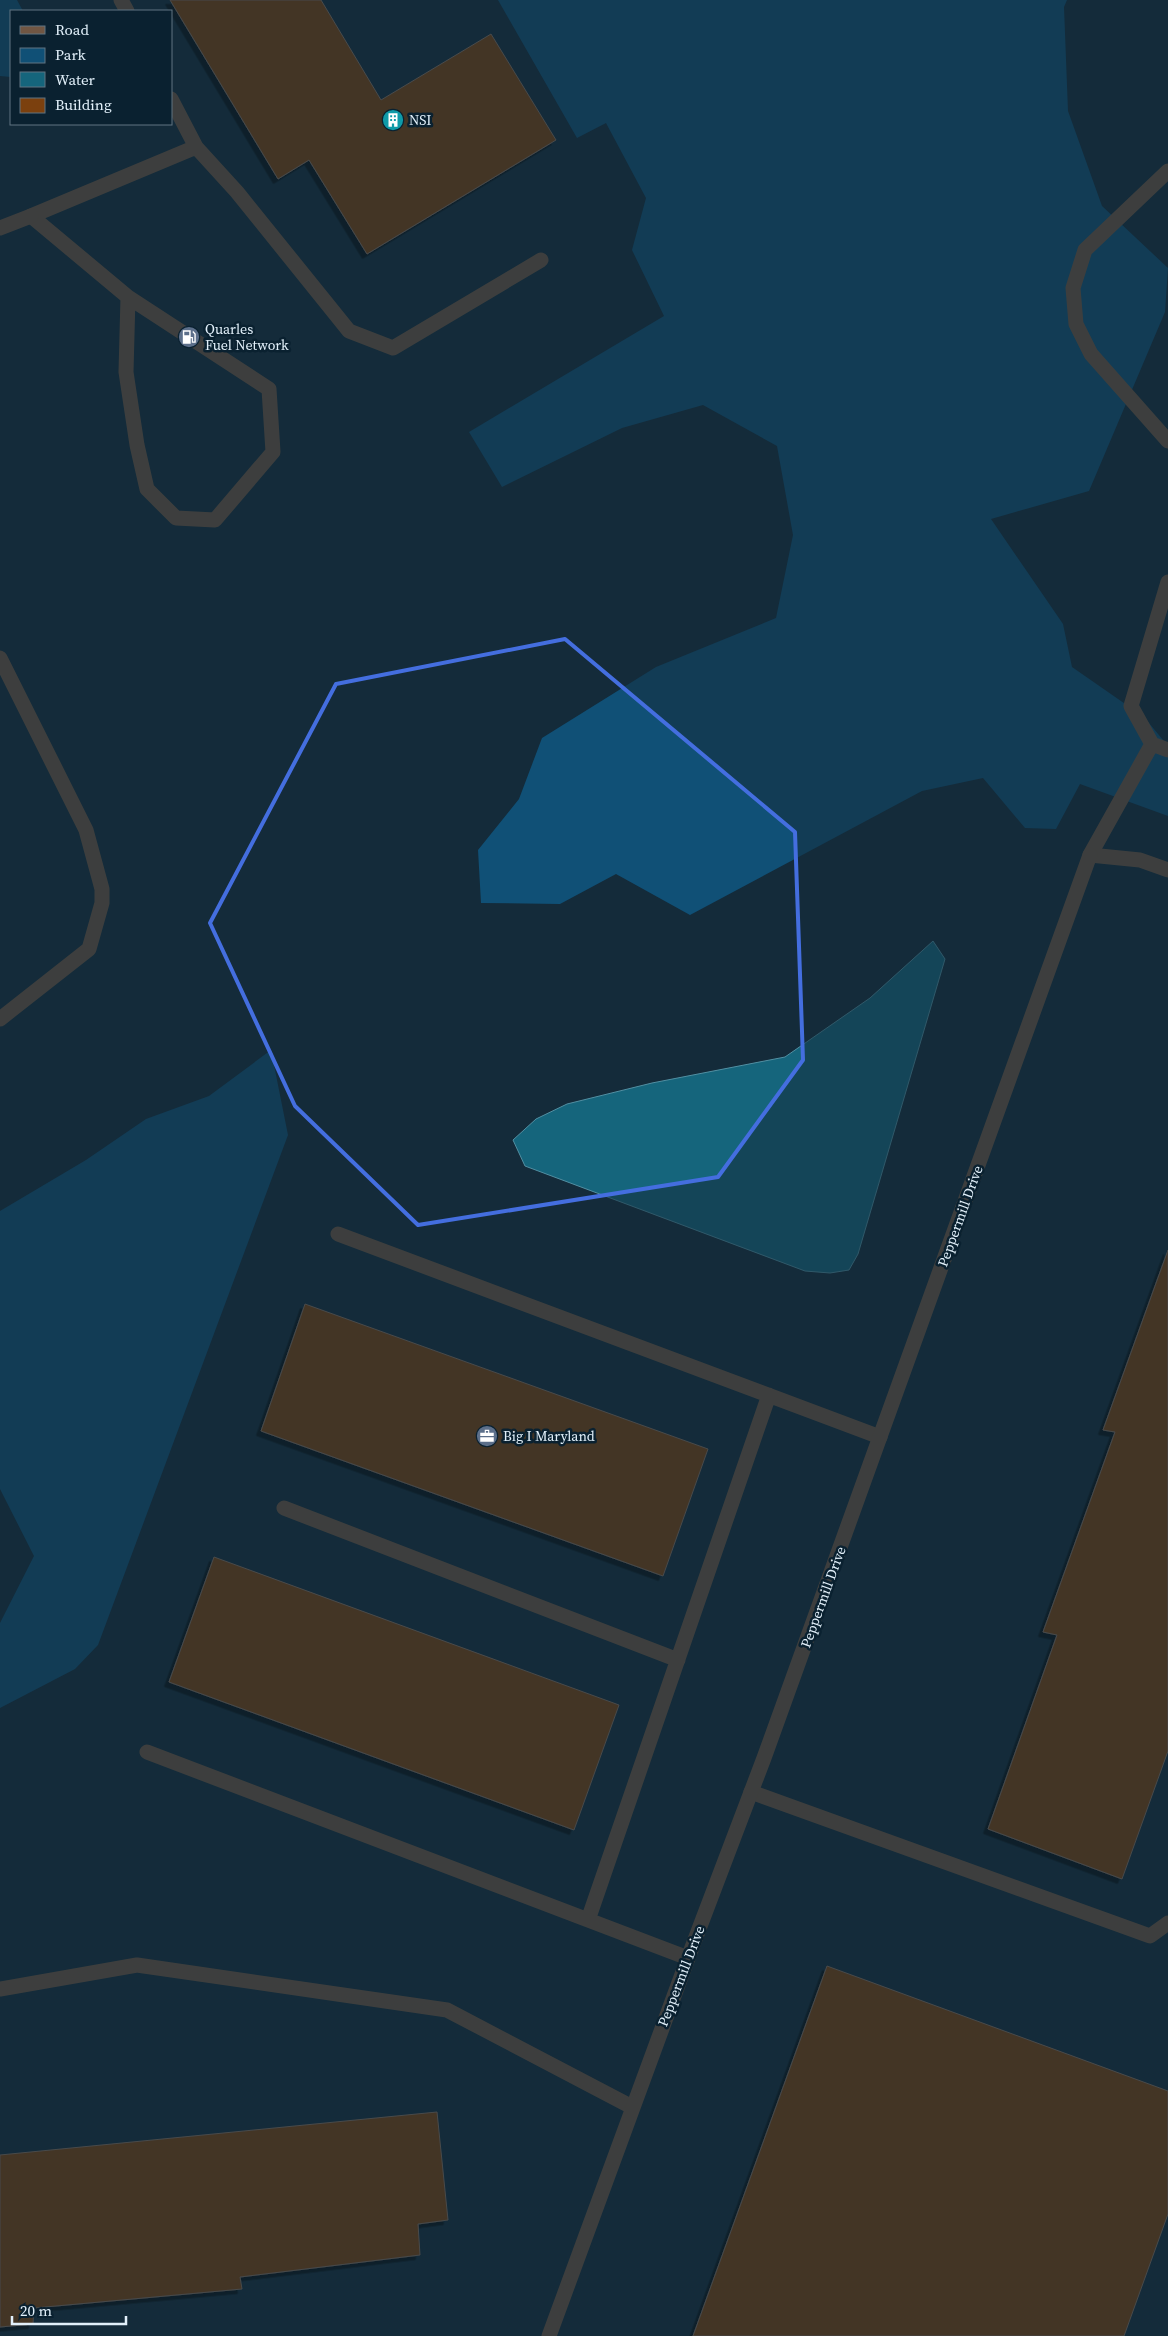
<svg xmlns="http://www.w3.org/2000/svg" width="1168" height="2336" font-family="'Source Serif 4',serif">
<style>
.green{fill:#105076}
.water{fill:#15657c;stroke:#528fa2}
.building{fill:#7b400e;stroke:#886f5e;filter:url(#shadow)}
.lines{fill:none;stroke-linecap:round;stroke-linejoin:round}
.lane{stroke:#705643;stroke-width:15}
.street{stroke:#705643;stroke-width:15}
.marked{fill:none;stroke:#446edf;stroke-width:4;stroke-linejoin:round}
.labels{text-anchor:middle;stroke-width:5;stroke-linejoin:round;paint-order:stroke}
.poi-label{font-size:14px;fill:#e2f0fa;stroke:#0a2130;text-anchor:start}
.street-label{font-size:14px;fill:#e2f0fa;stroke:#0a2130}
</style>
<defs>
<filter id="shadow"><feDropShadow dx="-4.5" dy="4.5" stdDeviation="0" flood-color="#0009"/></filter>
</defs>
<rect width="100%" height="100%" fill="#142b3a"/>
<!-- green -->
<path class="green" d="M 0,0 L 17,0 L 23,11 L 11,11 L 11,77 L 0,76 Z
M 498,0 L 1067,0 L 1064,7 L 1068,111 L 1102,206 L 1168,268 L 1165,312 L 1089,491 L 991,519 L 1063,624 L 1072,667 L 1144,717 L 1168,746 L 1168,816 L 1080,784 L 1056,829 L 1025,828 L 983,778 L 922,791 L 690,915 L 616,874 L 560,904 L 481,903 L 478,850 L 519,799 L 542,738 L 656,667 L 776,618 L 793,535 L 777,446 L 703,405 L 622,428 L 502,487 L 469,432 L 664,316 L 632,250 L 646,198 L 606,123 L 577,138 Z
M 271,1050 L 288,1135 L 98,1645 L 75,1669 L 0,1708 L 0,1623 L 34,1556 L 0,1489 L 0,1211 L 86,1160 L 146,1119 L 209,1096 Z"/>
<!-- water -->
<path class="water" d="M 933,941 L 945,959 L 858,1254 L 849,1270 L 830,1273 L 805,1271 L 525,1166 L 513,1140 L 536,1119 L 567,1104 L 652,1083 L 785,1057 L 870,998 Z"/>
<!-- building -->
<path class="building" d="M 170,0 L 321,0 L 381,100 L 491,34 L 556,140 L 367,254 L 309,160 L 278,179 Z
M 1168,1250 L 1168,1751 L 1122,1879 L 988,1829 L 1057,1635 L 1043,1632 L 1115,1432 L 1103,1430 Z
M 305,1304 L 708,1449 L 663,1576 L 261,1431 Z
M 214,1557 L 619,1705 L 574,1830 L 169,1682 Z
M 827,1966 L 1168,2091 L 1168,2214 L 1124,2336 L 693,2336 Z
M 437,2112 L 448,2220 L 418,2224 L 420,2255 L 240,2277 L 242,2289 L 34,2308 L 33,2324 L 0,2327 L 0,2155 Z"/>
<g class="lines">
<!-- lane -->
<path class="lane" d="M 121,0 L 127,11
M 196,147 L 237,192 L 349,331 L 393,348 L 541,260
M 1168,171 L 1085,250 L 1073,288 L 1076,324 L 1091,354 L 1168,441
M 128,297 L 269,389 L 273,452 L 215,520 L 176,518 L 147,489 L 137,445 L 126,372 L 128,297 L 31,216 L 196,147 L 171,99
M 1168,582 L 1131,706 L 1152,744 L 1168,750
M 0,658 L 86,830 L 102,889 L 102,903 L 89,949 L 0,1019
M 1152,744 L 1090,855 L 1140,860 L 1168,870
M 338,1234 L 880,1437
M 284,1508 L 678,1660
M 147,1752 L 688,1958
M 751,1792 L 1150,1936 L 1168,1923
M 588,1920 L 769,1395
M 0,1989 L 137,1965 L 447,2010 L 632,2107"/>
<!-- street -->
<path class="street" d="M 0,228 L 31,216
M 549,2336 L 688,1958 L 764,1758 L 1090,855"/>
</g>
<!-- marked area -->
<path d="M0 0H1168V2336H0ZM 565,639 L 795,832 L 803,1060 L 718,1177 L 418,1225 L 295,1106 L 210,923 L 336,684 Z" fill="#142b3a" fill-opacity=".55" fill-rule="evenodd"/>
<path class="marked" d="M 565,639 L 795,832 L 803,1060 L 718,1177 L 418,1225 L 295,1106 L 210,923 L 336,684 Z"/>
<!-- icons -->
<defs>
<g id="building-disc" transform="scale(1.125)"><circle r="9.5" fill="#0f9aa8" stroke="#0a2130"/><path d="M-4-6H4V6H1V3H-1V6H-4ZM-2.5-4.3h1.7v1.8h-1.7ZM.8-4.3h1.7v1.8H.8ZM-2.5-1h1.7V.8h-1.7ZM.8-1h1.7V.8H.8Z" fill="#fff"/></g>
<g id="fuel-disc" transform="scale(1.125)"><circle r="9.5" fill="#5c6f8a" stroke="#0a2130"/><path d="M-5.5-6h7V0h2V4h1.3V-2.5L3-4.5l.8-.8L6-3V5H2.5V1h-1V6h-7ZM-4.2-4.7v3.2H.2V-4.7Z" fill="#fff"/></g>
<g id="office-disc" transform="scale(1.125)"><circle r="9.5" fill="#5c6f8a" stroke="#0a2130"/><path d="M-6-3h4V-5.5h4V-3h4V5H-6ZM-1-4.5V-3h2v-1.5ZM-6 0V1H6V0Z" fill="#fff"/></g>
</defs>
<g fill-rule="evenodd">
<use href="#building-disc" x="393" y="120"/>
<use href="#fuel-disc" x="189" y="337"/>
<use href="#office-disc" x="487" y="1436"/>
</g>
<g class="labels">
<!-- poi labels -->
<g class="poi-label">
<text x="409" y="125">NSI</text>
<text x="205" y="334">Quarles<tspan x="205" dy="16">Fuel Network</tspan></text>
<text x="503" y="1441">Big I Maryland</text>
</g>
<!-- street labels -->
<g class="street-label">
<text transform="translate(960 1216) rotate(-70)" y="5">Peppermill Drive</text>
<text transform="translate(823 1597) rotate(-70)" y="5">Peppermill Drive</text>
<text transform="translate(681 1976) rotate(-69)" y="5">Peppermill Drive</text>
</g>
</g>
<!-- legend -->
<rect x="10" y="10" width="162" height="115" fill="#0a2130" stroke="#607481"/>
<rect x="20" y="26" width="25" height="8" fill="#705643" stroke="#607481"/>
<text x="55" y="35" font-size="15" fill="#e2f0fa">Road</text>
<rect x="20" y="48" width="25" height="15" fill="#105076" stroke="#607481"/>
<text x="55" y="60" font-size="15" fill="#e2f0fa">Park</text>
<rect x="20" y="72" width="25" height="15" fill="#15657c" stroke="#607481"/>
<text x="55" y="85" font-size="15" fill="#e2f0fa">Water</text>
<rect x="20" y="98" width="25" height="15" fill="#7b400e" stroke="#607481"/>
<text x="55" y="110" font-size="15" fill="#e2f0fa">Building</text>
<!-- scale -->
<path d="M12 2316v8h114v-8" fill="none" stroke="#e2f0fa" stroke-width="2.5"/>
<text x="20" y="2316" font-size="15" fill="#e2f0fa" stroke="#0a2130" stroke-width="4" paint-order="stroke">20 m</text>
</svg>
